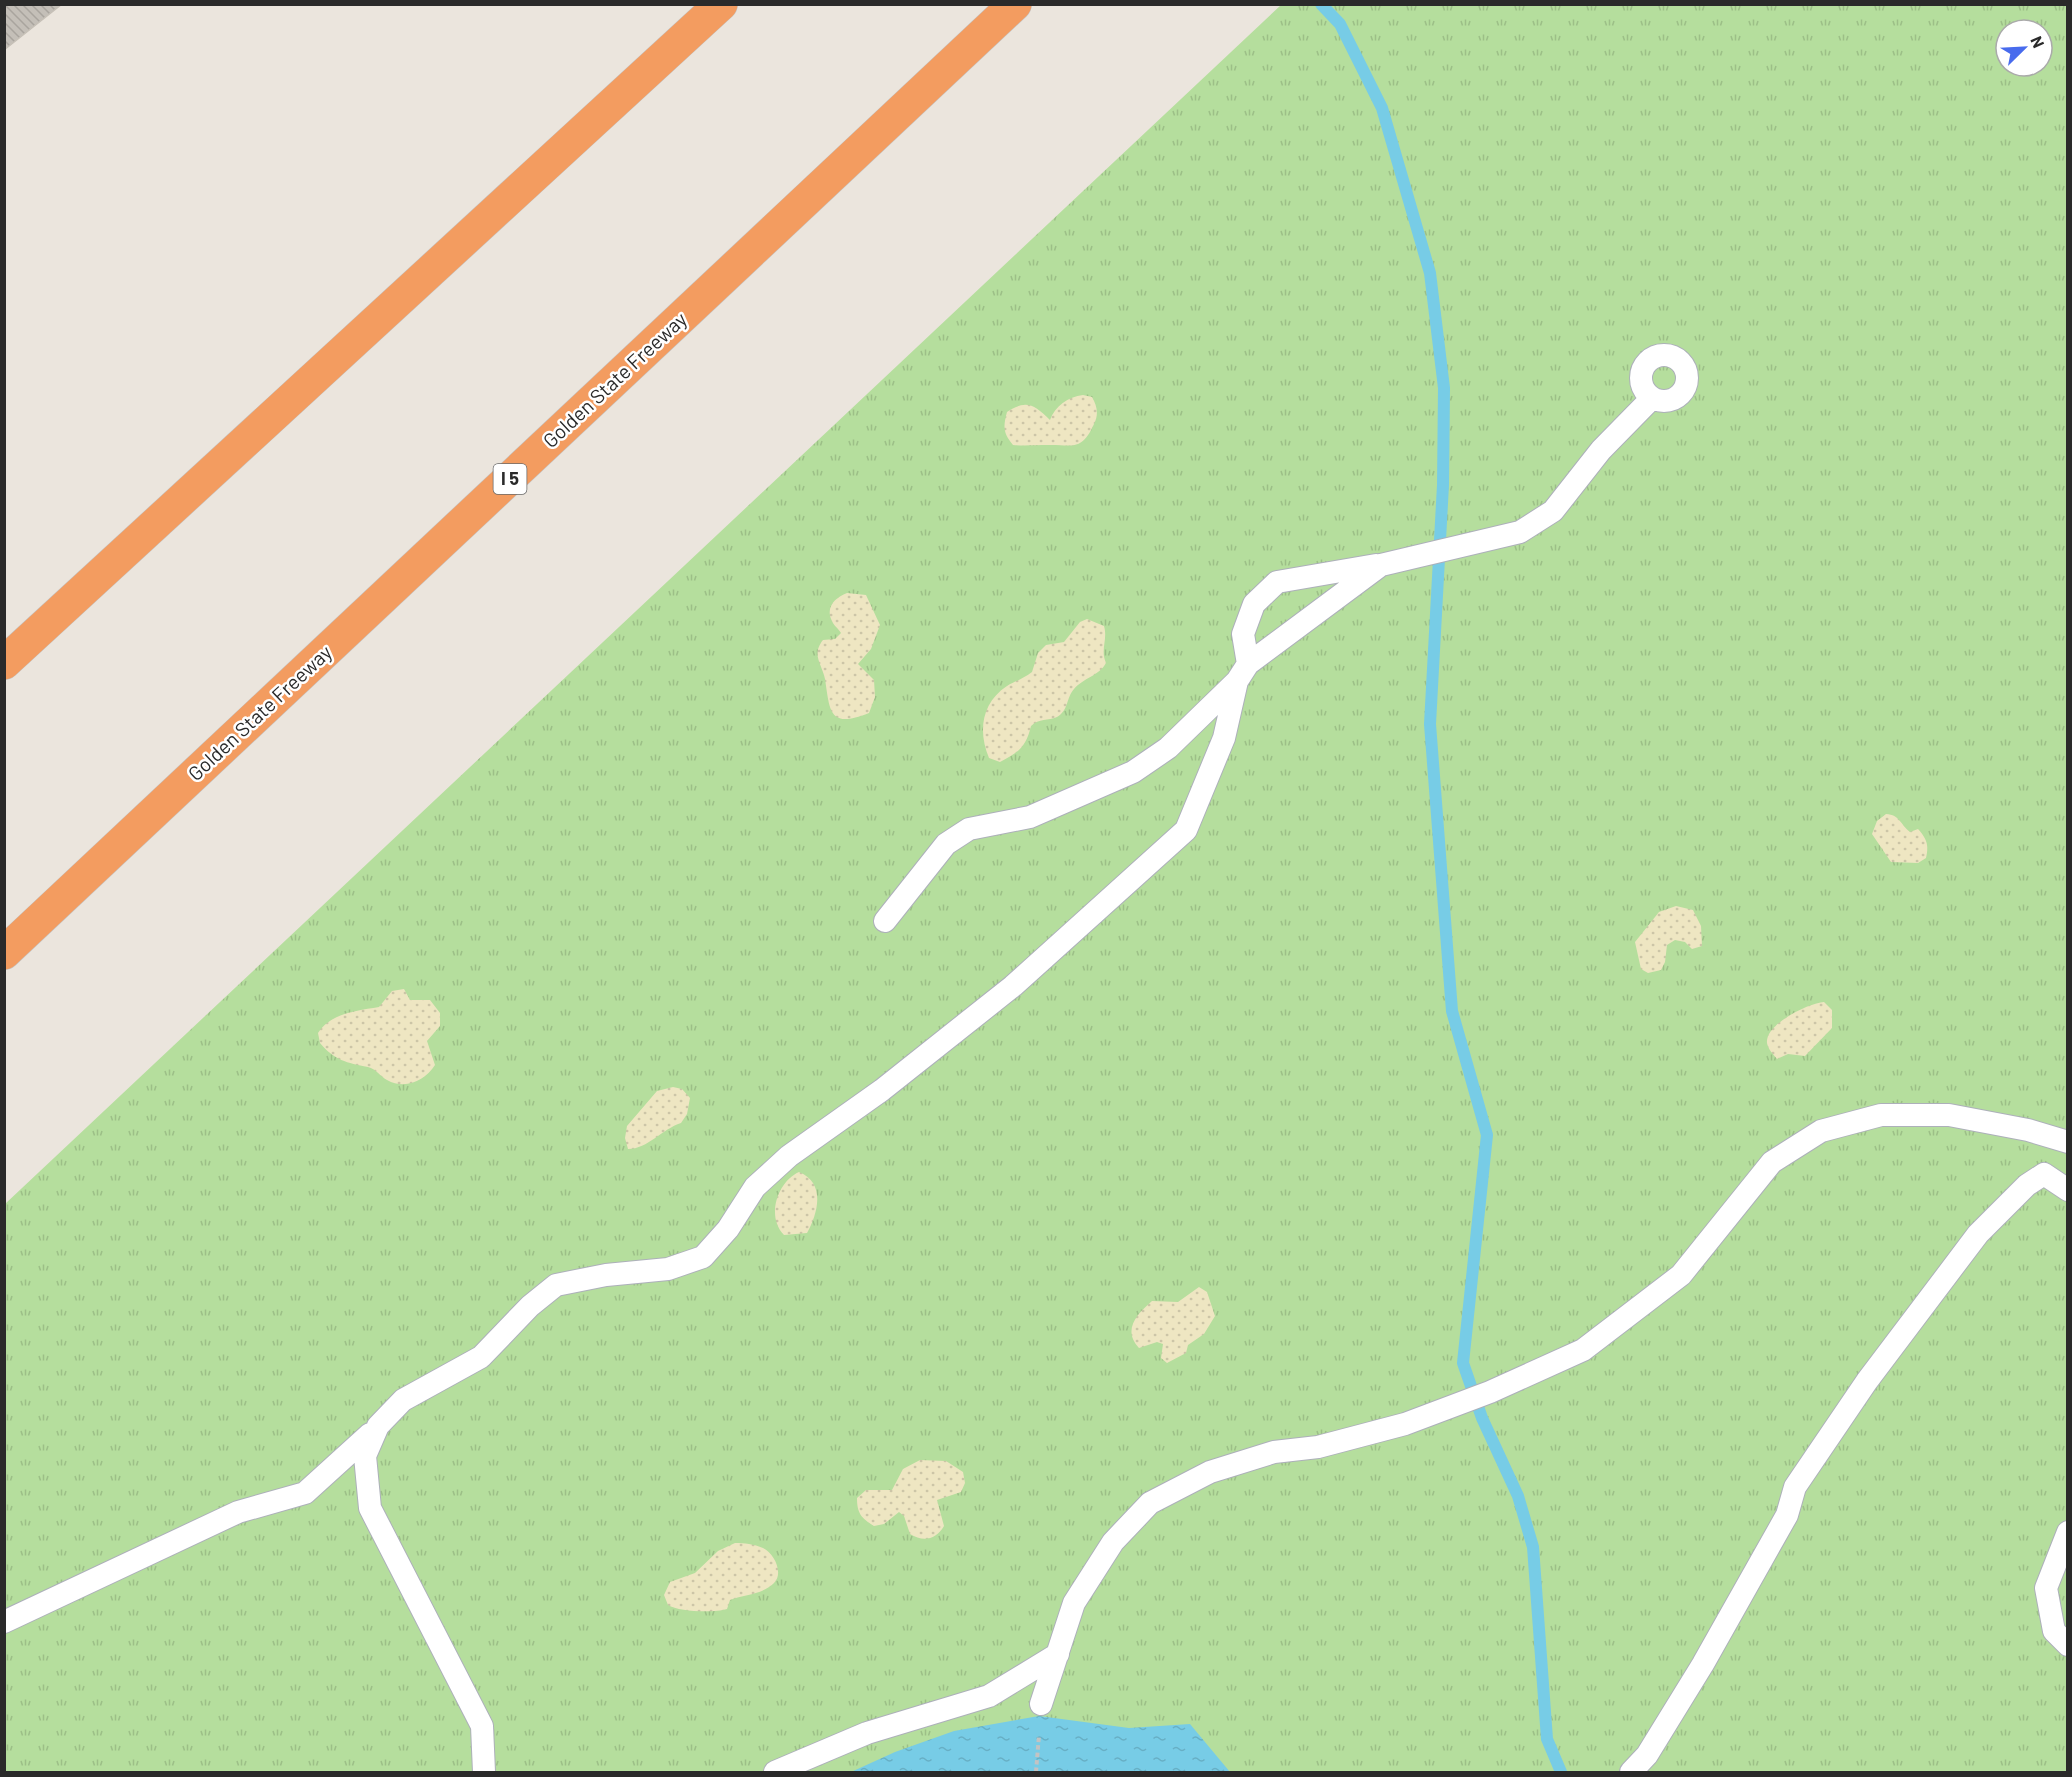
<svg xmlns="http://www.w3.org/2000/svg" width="2072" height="1777" font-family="Barlow,sans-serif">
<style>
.grass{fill:url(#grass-tufts);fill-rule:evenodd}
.sand{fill:url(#sand-dots)}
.water{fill:url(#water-ripples)}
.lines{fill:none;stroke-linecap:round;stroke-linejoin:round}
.stream{stroke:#77cce6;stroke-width:12}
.building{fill:url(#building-back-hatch);stroke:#c6c0b7;stroke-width:1.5}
.service-casing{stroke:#adb0ba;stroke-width:24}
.motorway-casing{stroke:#c3c3c3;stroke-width:34}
.path{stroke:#c3c3c3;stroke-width:4;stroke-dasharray:4.5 3;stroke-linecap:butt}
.service{stroke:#fff;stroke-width:22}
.motorway{stroke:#f39c60;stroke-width:33}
.labels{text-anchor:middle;stroke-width:5;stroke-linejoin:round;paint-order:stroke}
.shield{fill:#fff;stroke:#6a6a6a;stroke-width:1.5}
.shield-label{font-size:18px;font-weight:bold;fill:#2a2a2a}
.street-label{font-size:20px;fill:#2a2a2a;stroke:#fff}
</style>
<defs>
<pattern id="grass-tufts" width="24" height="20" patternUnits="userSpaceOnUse" patternTransform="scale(1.5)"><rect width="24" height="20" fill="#b5de9d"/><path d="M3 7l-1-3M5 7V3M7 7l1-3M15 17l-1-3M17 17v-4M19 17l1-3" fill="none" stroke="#9cbf87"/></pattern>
<pattern id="sand-dots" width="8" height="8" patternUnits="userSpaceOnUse" patternTransform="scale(1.5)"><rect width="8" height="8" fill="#eee6c2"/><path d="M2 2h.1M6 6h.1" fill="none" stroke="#ccc5a7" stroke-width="1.8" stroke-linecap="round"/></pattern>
<pattern id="water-ripples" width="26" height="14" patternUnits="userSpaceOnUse" patternTransform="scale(1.5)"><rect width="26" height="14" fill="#77cce6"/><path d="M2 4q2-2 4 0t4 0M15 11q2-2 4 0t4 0" fill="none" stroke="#67afc5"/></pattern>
<pattern id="building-back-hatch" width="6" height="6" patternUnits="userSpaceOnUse" patternTransform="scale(1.5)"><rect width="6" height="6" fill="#c4bfb8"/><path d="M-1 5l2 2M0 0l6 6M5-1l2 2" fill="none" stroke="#a9a49e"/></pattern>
</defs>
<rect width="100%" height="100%" fill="#ebe5dd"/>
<!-- grass -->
<path class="grass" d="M 1281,5 L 2067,5 L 2067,1772 L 5,1772 L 5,1204 ZM 2006,30 L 2042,30 L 2042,66 L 2006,66 Z"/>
<!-- sand -->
<path class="sand" d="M 1083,395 L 1092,397 C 1097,406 1099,414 1094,424 C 1081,453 1071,444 1047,445 C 1035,445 1025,446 1013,445 C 1003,433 1003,427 1007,412 C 1027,399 1034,405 1050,420 C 1055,406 1068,397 1083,395 Z
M 847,593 L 866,595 L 880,625 L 871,649 L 858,664 L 874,680 L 875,697 L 869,713 C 829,729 830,712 825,679 C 822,664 811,655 823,640 L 835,639 L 841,633 C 838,628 834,626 832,621 C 825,607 835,598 847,593 Z
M 1087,619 L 1104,626 C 1108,640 1100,649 1106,663 C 1099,676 1083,678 1074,689 C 1066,698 1069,710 1057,717 C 1048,721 1039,718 1031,726 C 1026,747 1019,752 1000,762 L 989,758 C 978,732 981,703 1007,686 C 1015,681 1023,679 1032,672 L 1038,653 L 1046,645 L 1064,642 L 1080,622 Z
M 1886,814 C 1900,815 1900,824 1910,832 L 1918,829 C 1927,839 1929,845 1926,858 L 1918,863 L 1891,862 L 1872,834 L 1877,821 Z
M 1676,906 L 1693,910 L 1701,926 L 1702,946 L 1692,949 L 1685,942 L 1675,940 L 1667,945 L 1665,962 L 1661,970 L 1648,973 L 1641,969 L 1635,942 L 1659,912 Z
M 404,989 L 410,1000 L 430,1000 L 440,1013 L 440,1026 L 427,1041 L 435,1065 C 425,1081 405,1090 387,1080 C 380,1076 376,1069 368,1067 C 347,1063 334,1060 320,1043 L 318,1033 C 332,1012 357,1011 379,1007 L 392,991 Z
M 1824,1002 L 1832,1010 L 1832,1028 L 1805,1056 L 1788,1054 L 1777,1059 C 1773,1054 1768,1049 1767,1043 C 1765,1024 1809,1003 1824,1002 Z
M 673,1087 L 682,1089 L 690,1098 L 687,1114 L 681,1123 C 662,1129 648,1149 628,1149 L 625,1138 L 627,1126 L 657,1091 Z
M 799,1172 C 826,1183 818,1213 807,1233 L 784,1235 C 766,1217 777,1182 799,1172 Z
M 1199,1287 L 1207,1292 L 1215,1316 L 1204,1334 L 1188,1345 L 1186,1353 L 1167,1363 L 1161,1358 L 1163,1344 L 1157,1342 L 1139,1348 C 1122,1330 1137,1314 1152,1301 L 1178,1302 Z
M 920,1460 L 946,1461 L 963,1472 L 965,1483 L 961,1492 L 937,1500 L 944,1526 C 936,1540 923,1542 910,1534 L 904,1516 L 899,1512 L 884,1524 L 874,1526 C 861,1518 857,1513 857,1498 L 866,1490 L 892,1490 L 903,1469 Z
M 735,1543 C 744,1543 754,1544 763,1548 C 774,1553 784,1573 774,1583 C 762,1595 745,1594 730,1600 L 727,1609 C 714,1613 679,1612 668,1605 L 664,1595 L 670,1582 L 695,1573 L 718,1551 Z"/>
<!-- water -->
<path class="water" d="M 1039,1716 L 1129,1728 L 1190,1724 L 1230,1772 L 851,1772 L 895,1752 L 954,1731 Z"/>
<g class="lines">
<!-- stream -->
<path class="stream" d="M 1321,4 L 1340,24 L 1382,108 L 1430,273 L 1444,388 L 1443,485 L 1430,724 L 1452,1011 L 1487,1135 L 1463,1363 L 1482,1418 L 1518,1496 L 1533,1547 L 1547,1739 L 1561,1772"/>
</g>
<!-- building -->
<path class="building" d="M 4,4 L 62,4 L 4,50 Z"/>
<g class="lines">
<!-- service casing -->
<g class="service-casing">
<path id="service" d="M1641 378a23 23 0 1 1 46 0a23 23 0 1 1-46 0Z
M 1248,664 L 1243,634 L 1254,604 L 1277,582 L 1376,565
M 885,921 L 946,844 L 969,829 L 1030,817 L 1133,772 L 1168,748 L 1236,682
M 2068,1532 L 2046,1588 L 2054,1631 L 2068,1645
M 4,1622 L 238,1512 L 305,1493 L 370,1434
M 1041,1704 L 1074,1603 L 1113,1542 L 1150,1503 L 1210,1472 L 1274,1452 L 1318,1447 L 1405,1424 L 1490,1392 L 1583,1350 L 1681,1275 L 1772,1162 L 1821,1131 L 1881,1115 L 1949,1115 L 2028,1130 L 2068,1142
M 484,1772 L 482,1726 L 370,1508 L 365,1456 L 378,1426 L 403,1400 L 481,1357 L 530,1306 L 556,1285 L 606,1275 L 668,1269 L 703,1257 L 728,1229 L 755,1187 L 789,1156 L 882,1090 L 1013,986 L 1186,830 L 1224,738 L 1237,681 L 1248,664 L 1381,565 L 1520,532 L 1553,511 L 1601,450 L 1652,398
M 775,1772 L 867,1733 L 989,1696 L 1058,1654
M 1631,1772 L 1647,1755 L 1703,1664 L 1787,1515 L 1795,1487 L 1867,1381 L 1978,1234 L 2027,1185 L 2044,1174 L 2068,1190"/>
</g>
<!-- motorway casing -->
<g class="motorway-casing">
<path id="motorway" d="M 4,663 L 721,4
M 4,953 L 1015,4"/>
</g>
<!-- path -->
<path class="path" d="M 1036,1772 L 1039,1735"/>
<!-- service -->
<use href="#service" class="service"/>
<!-- motorway -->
<use href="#motorway" class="motorway"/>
</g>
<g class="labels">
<!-- shield labels -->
<rect class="shield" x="493.5" y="464" width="33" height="30" rx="4.5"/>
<g class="shield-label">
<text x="510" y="485">I 5</text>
</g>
<!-- street labels -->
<g class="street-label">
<text transform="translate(615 380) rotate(-43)" y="7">Golden State Freeway</text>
<text transform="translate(260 713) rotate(-43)" y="7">Golden State Freeway</text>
</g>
</g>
<!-- border -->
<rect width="2072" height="1777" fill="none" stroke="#2a2a2a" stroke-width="12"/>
<!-- north arrow -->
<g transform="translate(2024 48) rotate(66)"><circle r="28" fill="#ffffff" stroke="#aaaaaa" stroke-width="1.5"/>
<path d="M0-4.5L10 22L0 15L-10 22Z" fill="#486bed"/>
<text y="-9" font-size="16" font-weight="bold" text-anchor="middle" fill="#2a2a2a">N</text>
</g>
</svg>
